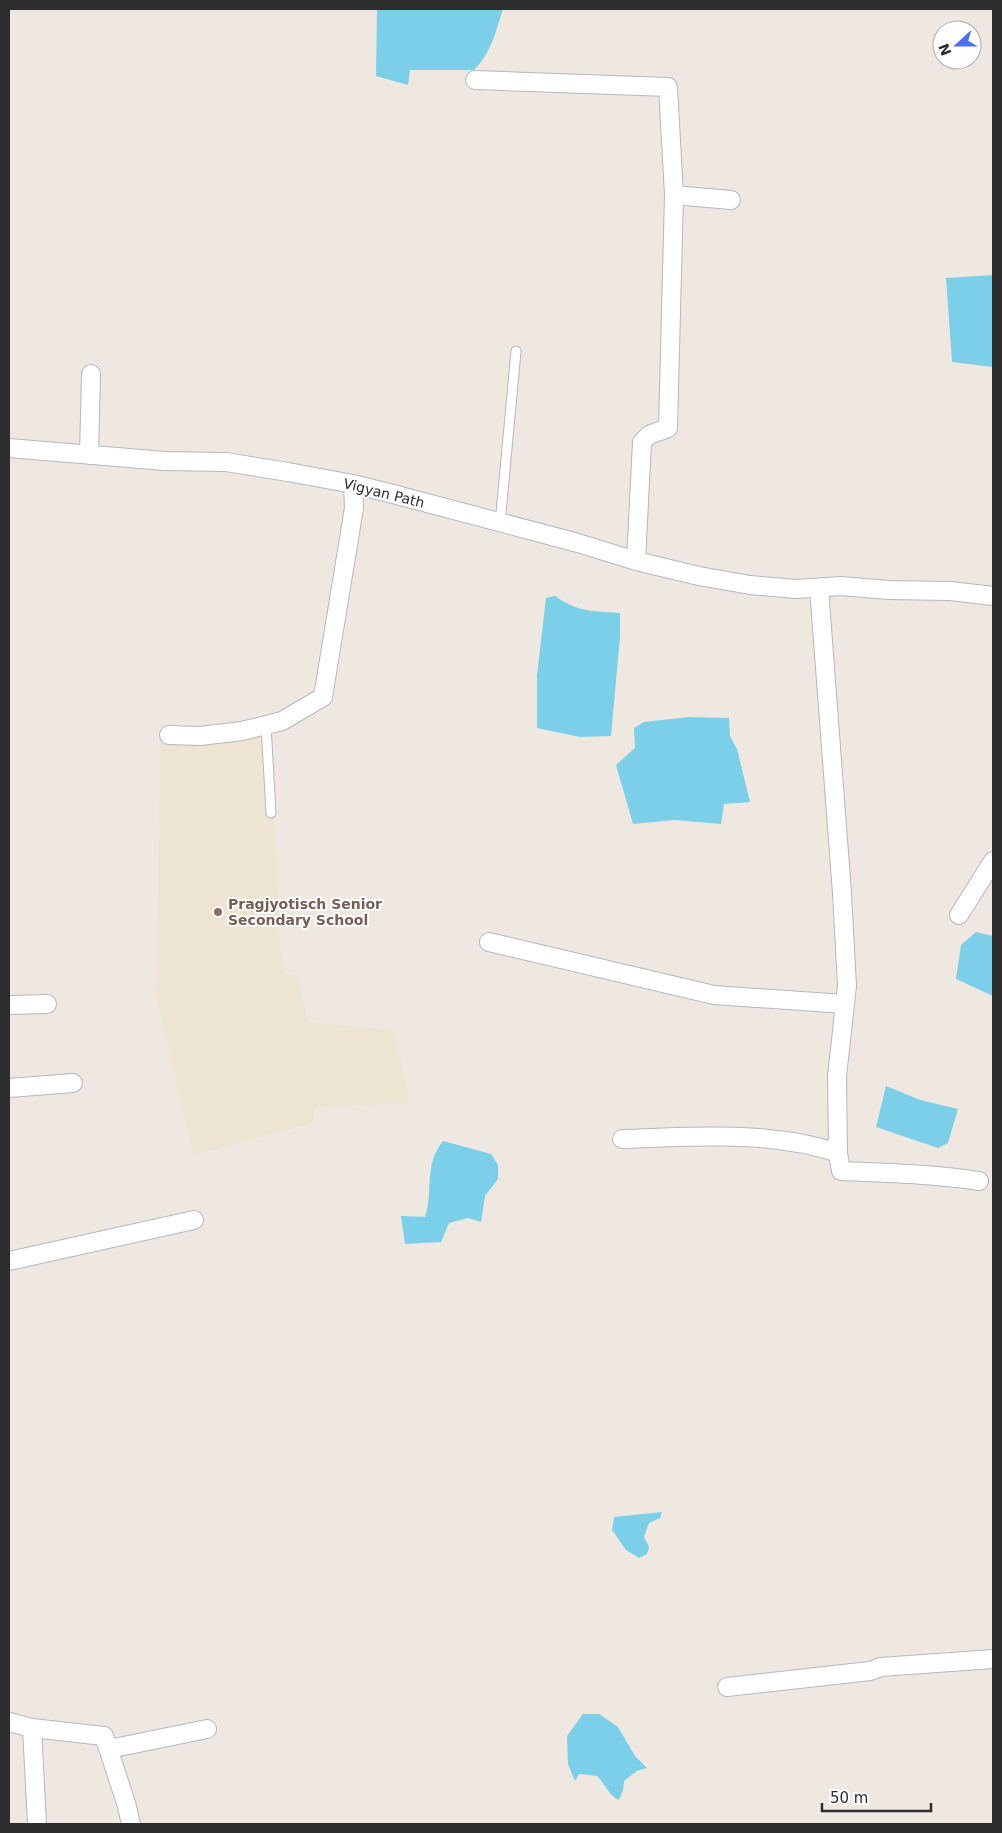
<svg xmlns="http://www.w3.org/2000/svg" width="1002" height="1833" font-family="'DejaVu Sans',sans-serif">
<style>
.education{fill:#eee4d2}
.water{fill:#7bcfe9}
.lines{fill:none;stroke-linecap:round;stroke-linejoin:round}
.service-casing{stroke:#b4b7c0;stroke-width:11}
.minor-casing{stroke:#b4b7c0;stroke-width:20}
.service{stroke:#fff;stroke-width:9}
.minor{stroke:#fff;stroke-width:18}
.education-dot{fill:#8d6e63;stroke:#fff;stroke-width:2}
.labels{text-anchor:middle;stroke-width:4;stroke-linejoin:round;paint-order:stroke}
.street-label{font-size:14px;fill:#2d2d2d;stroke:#fff}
.education-label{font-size:14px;font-weight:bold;fill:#785e54;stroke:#fff;text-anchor:start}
</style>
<rect width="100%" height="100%" fill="#eee8e1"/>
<!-- education -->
<path class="education" d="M 267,716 L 275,830 L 279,936 L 285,973 L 298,977 L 308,1022 L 394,1031 L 410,1103 L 314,1107 L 313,1123 L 194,1155 L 156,997 L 161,727 L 218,727 Z"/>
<!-- water -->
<path class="water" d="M 377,9 L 503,9 C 496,31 491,53 474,70 L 410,70 L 408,85 L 376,76 Z
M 993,275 L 993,367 L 952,362 L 946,278 Z
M 555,596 C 578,612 592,611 620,613 L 620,637 L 611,736 L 580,737 L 537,728 L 537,675 L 546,598 Z
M 689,717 L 729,718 L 730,736 L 737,749 L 750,802 L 724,804 L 721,824 L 675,820 L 633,824 L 616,765 L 635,748 L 634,728 L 644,722 Z
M 976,932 L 993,936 L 993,996 L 956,979 L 961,945 Z
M 886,1086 L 920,1100 L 958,1109 L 948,1143 L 938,1148 L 876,1127 Z
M 443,1141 L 491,1154 L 498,1165 L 498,1179 L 485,1196 L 481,1222 L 468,1218 L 449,1223 L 441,1242 L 405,1244 L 401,1216 L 425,1217 C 434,1190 423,1166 443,1141 Z
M 662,1512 L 660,1518 L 649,1523 L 644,1537 L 649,1547 L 647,1554 L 639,1558 L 626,1550 L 612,1530 L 614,1517 Z
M 583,1714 L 599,1714 L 618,1727 L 635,1756 L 647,1768 L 637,1771 L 624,1781 L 623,1790 L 619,1800 C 609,1796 605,1784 597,1776 L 579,1774 L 575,1781 L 568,1764 L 567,1736 Z"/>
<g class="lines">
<!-- service casing -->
<g class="service-casing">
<path id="service" d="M 500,524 L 516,351
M 266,725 L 271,813"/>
</g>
<!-- minor casing -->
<g class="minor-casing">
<path id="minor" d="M 475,80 L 668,87 L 674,195 L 668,428 L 649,435 L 642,442 L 636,561
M 674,195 L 731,200
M 9,448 L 165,461 L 226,462 L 288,472 L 353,484 L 393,494 L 578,543 L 636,561 L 699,576 L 750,585 L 796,589 L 841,586 L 889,590 L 950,591 L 993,596
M 89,455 L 91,374
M 819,588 L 842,893 L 847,986 L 837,1076 L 838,1153 L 841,1171 C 887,1173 934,1174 979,1181
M 169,735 L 200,736 L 242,731 L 282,721 L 323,697 L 354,508 L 353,484
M 959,915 L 993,861
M 489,942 L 714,995 L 845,1004
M 9,1005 L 47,1004
M 9,1088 L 73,1083
M 622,1139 C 693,1137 770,1130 838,1153
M 9,1261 L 194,1220
M 727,1687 L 870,1671 L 881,1667 L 993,1659
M 9,1722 L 32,1728 L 104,1736 L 126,1803 L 131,1824
M 32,1728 L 37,1824
M 109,1749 L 207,1729"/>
</g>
<!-- service -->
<use href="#service" class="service"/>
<!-- minor -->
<use href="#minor" class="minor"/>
</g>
<!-- markers -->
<circle class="education-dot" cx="218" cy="912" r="5"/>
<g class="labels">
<!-- street labels -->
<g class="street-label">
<text transform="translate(384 493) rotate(14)" y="5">Vigyan Path</text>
</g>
<!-- education labels -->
<g class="education-label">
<text x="228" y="909">Pragjyotisch Senior<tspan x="228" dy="16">Secondary School</tspan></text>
</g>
</g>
<!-- border -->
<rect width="1002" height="1833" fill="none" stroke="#2d2d2d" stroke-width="20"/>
<!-- north arrow -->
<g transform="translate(957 45) rotate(249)"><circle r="24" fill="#ffffff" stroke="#ababab"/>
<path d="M0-4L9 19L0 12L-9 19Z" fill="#4b6ff1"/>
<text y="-8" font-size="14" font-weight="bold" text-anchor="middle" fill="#2d2d2d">N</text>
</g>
<!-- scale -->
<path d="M822 1803v8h109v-8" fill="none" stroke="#2d2d2d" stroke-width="2.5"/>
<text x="830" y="1803" font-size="15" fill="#2d2d2d" stroke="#ffffff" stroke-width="4" paint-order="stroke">50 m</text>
</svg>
